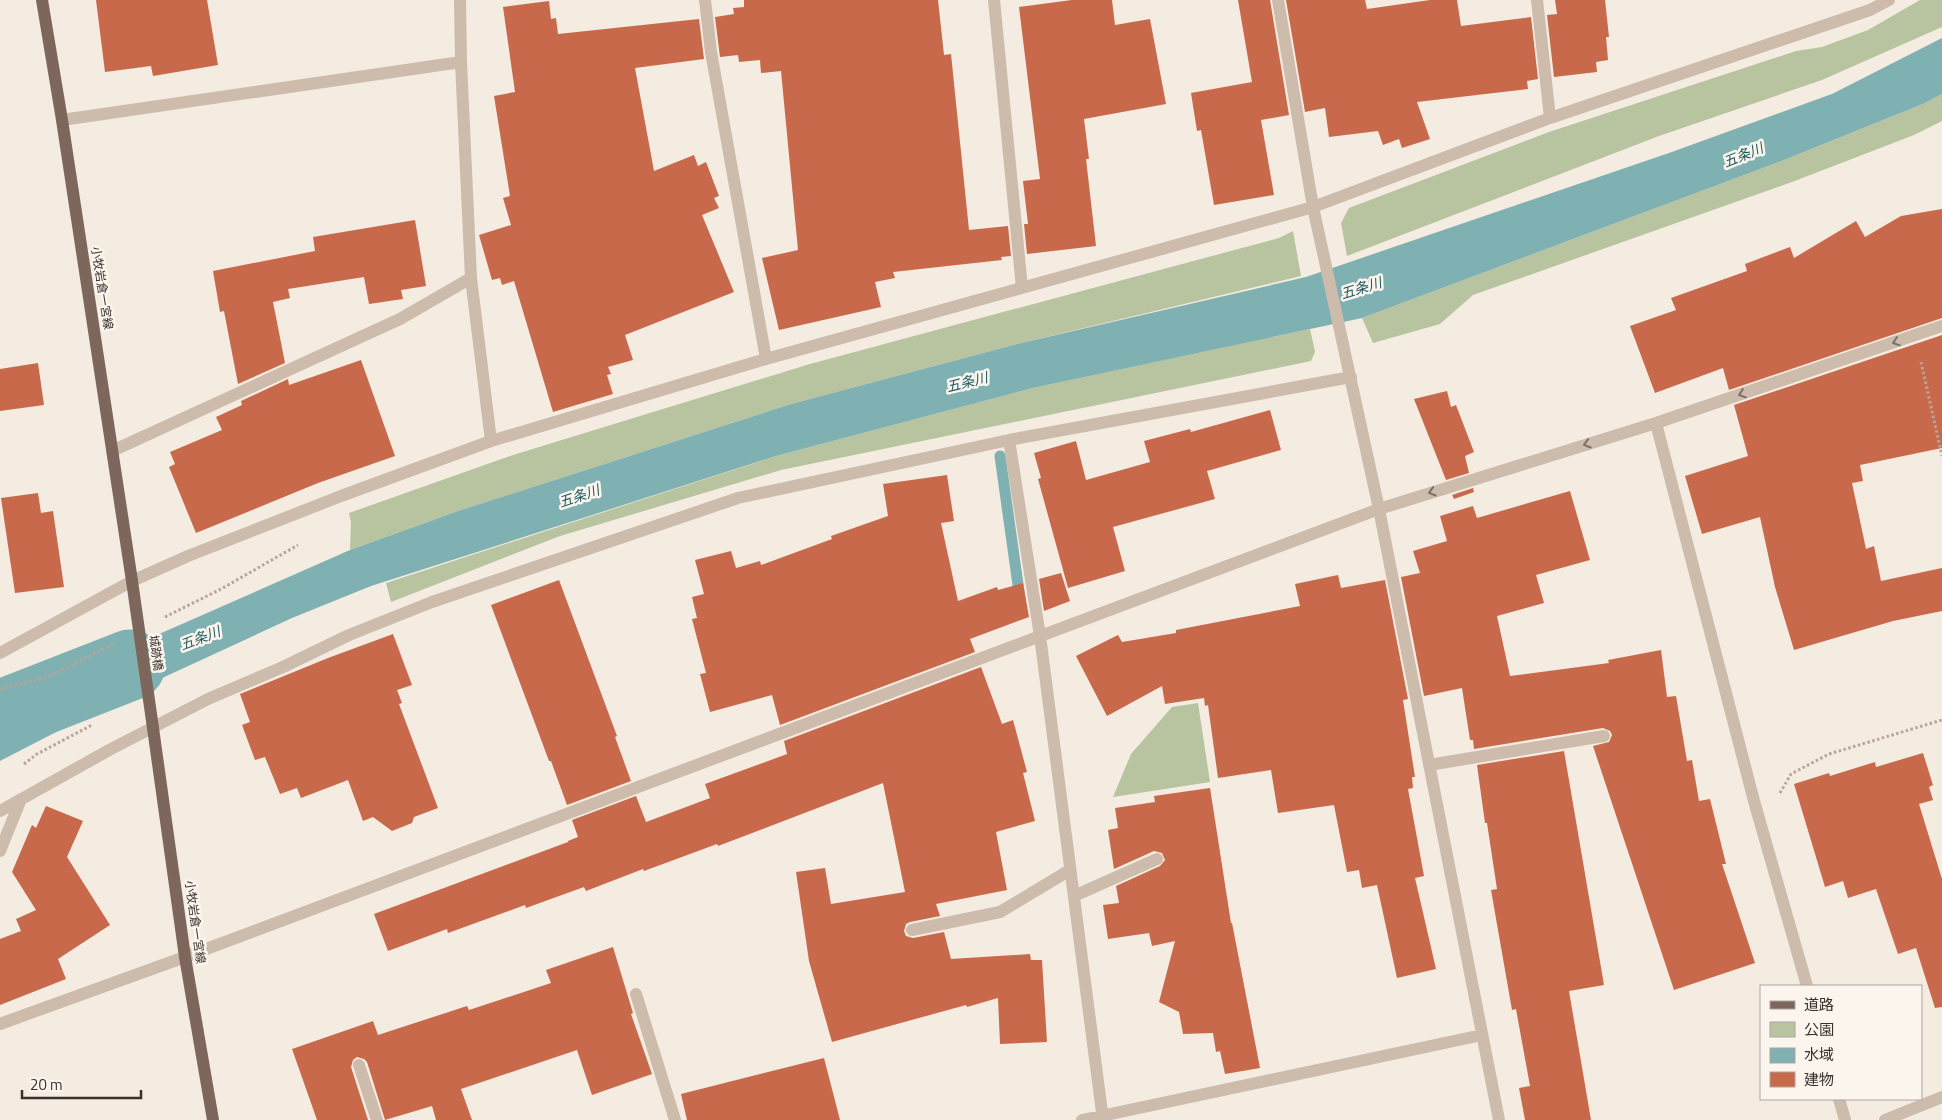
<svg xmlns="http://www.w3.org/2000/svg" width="1942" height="1120" font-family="'Titillium Web','Noto Sans JP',sans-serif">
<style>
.green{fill:#b8c4a0}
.water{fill:#7fb0b2}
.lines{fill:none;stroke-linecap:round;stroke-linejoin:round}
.stream{stroke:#7fb0b2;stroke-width:11}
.river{stroke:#7fb0b2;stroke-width:71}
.building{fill:#c8694b}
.path{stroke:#b9a596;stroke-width:3;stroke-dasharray:2.5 2.5;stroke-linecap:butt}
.minor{stroke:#cdbbac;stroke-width:12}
.major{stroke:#7d675c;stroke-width:12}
.major-bridge{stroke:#7d675c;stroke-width:12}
.oneway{stroke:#7d6f65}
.labels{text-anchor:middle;stroke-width:5;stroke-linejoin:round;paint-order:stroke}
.street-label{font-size:12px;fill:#3b302b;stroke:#fbf5ee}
.water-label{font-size:14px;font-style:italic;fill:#1f5a5e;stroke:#fbf5ee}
</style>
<rect width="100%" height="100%" fill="#f4ebe1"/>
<!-- green -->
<path class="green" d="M 1920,0 L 1942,0 L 1942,27 L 1822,80 L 1659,136 L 1347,256 L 1341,223 L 1349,208 L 1549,132 L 1796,51 L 1822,47 L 1868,30 Z
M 1942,94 L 1942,121 L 1914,135 L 1792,182 L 1473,295 L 1440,324 L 1373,343 L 1362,318 L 1779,162 L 1923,104 Z
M 1293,231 L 1301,276 L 1017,344 L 791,404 L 458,511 L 350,550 L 351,522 L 349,513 L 513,455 L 810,364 L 1279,238 Z
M 1310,329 L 1315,352 L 1311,361 L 781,470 L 560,536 L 391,602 L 386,583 L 776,456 L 1033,388 Z
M 1198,703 L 1210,782 L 1113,797 L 1131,754 L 1172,707 Z"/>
<!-- water -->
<path class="water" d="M 1942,38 L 1942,94 L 1923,104 L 1779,162 L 1362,318 L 1033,388 L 776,456 L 371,586 L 292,618 L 147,685 L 0,761 L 0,723 L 141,642 L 350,550 L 458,511 L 791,404 L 1017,344 L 1306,277 L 1669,153 L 1832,94 Z"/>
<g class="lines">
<!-- stream -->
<path class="stream" d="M 1000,456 L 1020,599"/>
<!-- river -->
<path class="river" d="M 0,716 L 130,665"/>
</g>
<!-- building -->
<path class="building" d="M 96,0 L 207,0 L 218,65 L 153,76 L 151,66 L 105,72 Z
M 744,0 L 938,0 L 944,55 L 951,54 L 969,230 L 1008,226 L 1011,256 L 1001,257 L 1002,260 L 893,272 L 895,278 L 875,282 L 881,307 L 779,330 L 762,258 L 798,250 L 781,71 L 761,73 L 760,60 L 739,62 L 738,55 L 720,57 L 715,17 L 734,14 L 733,8 L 744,7 Z
M 1072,0 L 1112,0 L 1115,25 L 1150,19 L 1166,104 L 1084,119 L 1089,159 L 1086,159 L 1096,246 L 1027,254 L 1024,224 L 1028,224 L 1023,181 L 1040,179 L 1019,7 Z
M 1238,0 L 1270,0 L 1289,115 L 1261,120 L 1274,195 L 1214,205 L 1201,130 L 1197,131 L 1191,93 L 1252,82 Z
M 1286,0 L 1365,0 L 1367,9 L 1430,0 L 1457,0 L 1461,26 L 1531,17 L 1538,79 L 1527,81 L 1528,89 L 1417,102 L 1430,139 L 1402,148 L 1399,139 L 1383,145 L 1378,131 L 1329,137 L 1325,108 L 1305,112 Z
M 1555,0 L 1605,0 L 1609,37 L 1606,37 L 1608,60 L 1596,62 L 1597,72 L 1554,77 L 1547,15 L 1557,14 Z
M 549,1 L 551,19 L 556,18 L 558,34 L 699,19 L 704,59 L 635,68 L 654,171 L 694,155 L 698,166 L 706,162 L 719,196 L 714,198 L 719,208 L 702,215 L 734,292 L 625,335 L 633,360 L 608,367 L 611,374 L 607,375 L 613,394 L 553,412 L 514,281 L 502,285 L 500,278 L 492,280 L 479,235 L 511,225 L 503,198 L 510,196 L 494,96 L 515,92 L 503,7 Z
M 1942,209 L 1942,318 L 1729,390 L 1723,368 L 1655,393 L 1630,326 L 1676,310 L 1671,298 L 1747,271 L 1745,264 L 1790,247 L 1794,258 L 1856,221 L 1865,237 L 1901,216 Z
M 415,220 L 426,286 L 401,290 L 403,299 L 369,304 L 364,277 L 288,289 L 290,298 L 273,302 L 285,363 L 238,384 L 224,311 L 220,312 L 213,271 L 315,251 L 313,237 Z
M 1942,335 L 1942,448 L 1860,465 L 1863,481 L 1852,483 L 1866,549 L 1874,546 L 1881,581 L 1942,568 L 1942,611 L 1893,621 L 1794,650 L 1775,587 L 1760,517 L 1702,534 L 1685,476 L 1748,456 L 1734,405 Z
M 361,360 L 395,456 L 318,483 L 196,533 L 169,467 L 175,464 L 170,452 L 222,430 L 216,417 L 242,405 L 241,401 L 288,379 L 289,385 Z
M 38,363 L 44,405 L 0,411 L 0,369 Z
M 1447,391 L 1451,407 L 1456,405 L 1474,452 L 1465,456 L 1469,473 L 1446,480 L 1414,399 Z
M 1270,410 L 1281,450 L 1207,471 L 1215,499 L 1113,527 L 1125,571 L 1068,588 L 1038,479 L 1041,478 L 1034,453 L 1076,441 L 1086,480 L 1150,462 L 1144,441 L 1190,429 L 1191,432 Z
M 947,475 L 954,521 L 941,523 L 958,601 L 997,587 L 998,590 L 1023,583 L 1029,617 L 970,639 L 975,652 L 780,725 L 772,695 L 710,712 L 700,674 L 706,673 L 692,619 L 697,618 L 692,597 L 704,594 L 695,560 L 731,551 L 736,568 L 760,561 L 761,565 L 832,539 L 831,536 L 888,516 L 883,484 Z
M 1473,488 L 1474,492 L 1454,499 L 1452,495 Z
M 1570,491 L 1590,560 L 1536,575 L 1544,603 L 1497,616 L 1510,676 L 1609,663 L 1608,660 L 1661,650 L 1667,697 L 1676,696 L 1687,761 L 1692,760 L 1699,801 L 1710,799 L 1726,864 L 1722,864 L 1755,963 L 1674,990 L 1593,746 L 1609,742 L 1612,735 L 1610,731 L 1603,728 L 1474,749 L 1473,740 L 1470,740 L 1462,688 L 1424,696 L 1401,577 L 1420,573 L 1413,551 L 1447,541 L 1440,516 L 1473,506 L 1477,518 Z
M 38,493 L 41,513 L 53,511 L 64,587 L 15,593 L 1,498 Z
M 1061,573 L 1070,601 L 1044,611 L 1039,579 Z
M 1338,575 L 1341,588 L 1385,580 L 1408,699 L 1403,700 L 1415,777 L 1412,777 L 1413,788 L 1408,789 L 1424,876 L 1415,878 L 1436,969 L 1397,978 L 1377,885 L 1362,888 L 1359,870 L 1347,872 L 1334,805 L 1278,813 L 1271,770 L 1218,778 L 1208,705 L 1205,706 L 1204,698 L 1165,704 L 1162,686 L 1107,716 L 1076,656 L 1118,635 L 1122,642 L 1176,633 L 1176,630 L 1300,606 L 1295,584 Z
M 559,580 L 617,736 L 615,737 L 631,781 L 567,805 L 551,761 L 549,761 L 491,605 Z
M 393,634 L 412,685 L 397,690 L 402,703 L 399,704 L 438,808 L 414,817 L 412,823 L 392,831 L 373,817 L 363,821 L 348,780 L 301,798 L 297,788 L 280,794 L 265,757 L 255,760 L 242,725 L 250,722 L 240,694 L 328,658 Z
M 981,667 L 1002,724 L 1013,720 L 1027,772 L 1023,773 L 1035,821 L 996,832 L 1007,890 L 936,904 L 940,916 L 910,922 L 906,924 L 904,931 L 906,936 L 913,938 L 944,932 L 951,959 L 1030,954 L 1031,960 L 1042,960 L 1047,1042 L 1000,1044 L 998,998 L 967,1007 L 966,1005 L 832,1042 L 809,961 L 796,872 L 825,868 L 831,904 L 905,892 L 883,783 L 718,846 L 717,844 L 644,871 L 643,869 L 586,891 L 584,887 L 526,908 L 525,905 L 448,933 L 447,929 L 388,951 L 374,914 L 568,842 L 568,841 L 578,837 L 572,820 L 636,796 L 646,822 L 710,798 L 705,784 L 787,754 L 784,741 Z
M 1564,751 L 1604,985 L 1569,991 L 1591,1120 L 1525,1120 L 1519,1088 L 1530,1086 L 1516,1009 L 1512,1010 L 1491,890 L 1497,889 L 1487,823 L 1485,823 L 1477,765 Z
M 1923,753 L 1933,785 L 1929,787 L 1933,800 L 1919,804 L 1942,879 L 1942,1007 L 1935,1008 L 1916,948 L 1898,954 L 1876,889 L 1848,898 L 1843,881 L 1825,887 L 1794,784 L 1829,773 L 1830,776 L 1875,762 L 1876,767 Z
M 1210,788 L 1231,923 L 1232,923 L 1260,1068 L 1225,1074 L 1220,1051 L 1216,1052 L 1213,1033 L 1183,1034 L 1179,1012 L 1159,1002 L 1175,941 L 1152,946 L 1149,933 L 1108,939 L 1103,905 L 1119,903 L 1116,886 L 1160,866 L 1165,860 L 1162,853 L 1154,851 L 1114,869 L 1108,830 L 1118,828 L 1115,808 L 1155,802 L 1154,796 Z
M 46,806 L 83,821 L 67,857 L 110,925 L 58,959 L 66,979 L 0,1005 L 0,939 L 21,931 L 16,919 L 36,910 L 12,872 L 32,825 L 36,828 Z
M 613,947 L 633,1013 L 631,1014 L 652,1074 L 592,1095 L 577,1050 L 461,1089 L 472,1120 L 436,1120 L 432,1106 L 385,1120 L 367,1062 L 364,1059 L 357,1057 L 353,1060 L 351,1067 L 368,1120 L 317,1120 L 292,1049 L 373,1021 L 378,1035 L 467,1006 L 469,1010 L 551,983 L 546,970 Z
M 824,1058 L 840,1120 L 687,1120 L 681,1094 Z"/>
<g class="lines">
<!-- path -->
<path class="path" d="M 1921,362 L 1942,456
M 165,617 L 221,589 L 298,545
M 0,689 L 50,676 L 113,644
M 24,764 L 37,754 L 92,725
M 1780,793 L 1791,774 L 1829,754 L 1942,720"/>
<!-- minor -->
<path class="minor" d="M 460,0 L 461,62 L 471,278 L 491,441
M 705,0 L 711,52 L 766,359
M 994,0 L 1022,288
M 1278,0 L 1313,207 L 1379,509 L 1499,1120
M 1537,0 L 1550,118
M 62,120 L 461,62
M 1656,423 L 1754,801 L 1807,986
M 1009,440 L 1040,636 L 1103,1120
M 112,451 L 400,319 L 471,278
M 0,653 L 132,581 L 188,556 L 341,496 L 491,441 L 766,359 L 1313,207 L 1550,118 L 1870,10 L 1889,0
M 1429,765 L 1604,736
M 0,811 L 111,749 L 208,699 L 283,667 L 349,635 L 432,602 L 738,498 L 1009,440 L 1351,377
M 0,851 L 21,799
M 1074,896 L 1157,859
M 912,930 L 1000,912 L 1070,870
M 636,994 L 675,1120
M 0,1024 L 185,957 L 1379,509 L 1656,423 L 1942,326
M 359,1065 L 377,1120
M 1839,1099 L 1845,1120
M 1082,1120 L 1482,1035
M 1885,1120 L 1942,1097"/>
<!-- major -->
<path class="major" d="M 42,0 L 62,120 L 132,581
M 153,728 L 185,957 L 213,1120"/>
<!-- major-bridge -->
<path class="major-bridge" d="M 132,581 L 153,728"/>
</g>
<!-- one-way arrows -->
<defs><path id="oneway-chevron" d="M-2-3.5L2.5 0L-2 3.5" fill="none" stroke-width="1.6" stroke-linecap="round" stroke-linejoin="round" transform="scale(1.25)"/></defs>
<g class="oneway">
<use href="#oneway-chevron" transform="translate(1896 342) rotate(161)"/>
<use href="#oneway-chevron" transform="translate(1742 394) rotate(161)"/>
<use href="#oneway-chevron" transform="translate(1587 444) rotate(163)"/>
<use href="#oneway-chevron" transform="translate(1432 492) rotate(163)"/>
</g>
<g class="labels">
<!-- street labels -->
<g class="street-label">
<text transform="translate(102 288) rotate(81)" y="4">小牧岩倉一宮線</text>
<text transform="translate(156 653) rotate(82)" y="4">城跡橋</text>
<text transform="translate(195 922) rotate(82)" y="4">小牧岩倉一宮線</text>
</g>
<!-- water labels -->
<g class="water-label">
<text transform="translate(1743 155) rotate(-22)" y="5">五条川</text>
<text transform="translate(1361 288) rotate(-17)" y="5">五条川</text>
<text transform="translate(967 382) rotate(-14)" y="5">五条川</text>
<text transform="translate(579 496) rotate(-19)" y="5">五条川</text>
<text transform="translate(200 638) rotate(-21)" y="5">五条川</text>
</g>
</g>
<!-- legend -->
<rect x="1760" y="985" width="162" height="115" fill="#fbf5ee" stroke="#aea6a0"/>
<rect x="1770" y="1001" width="25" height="8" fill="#7d675c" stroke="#aea6a0"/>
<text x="1804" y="1010" font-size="15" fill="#3b302b">道路</text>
<rect x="1770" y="1022" width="25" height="15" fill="#b8c4a0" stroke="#aea6a0"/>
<text x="1804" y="1035" font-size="15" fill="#3b302b">公園</text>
<rect x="1770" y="1048" width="25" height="15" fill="#7fb0b2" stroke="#aea6a0"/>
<text x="1804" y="1060" font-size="15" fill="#3b302b">水域</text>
<rect x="1770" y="1072" width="25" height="15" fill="#c8694b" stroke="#aea6a0"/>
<text x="1804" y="1085" font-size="15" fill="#3b302b">建物</text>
<!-- scale -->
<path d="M22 1090v8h119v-8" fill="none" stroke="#3b302b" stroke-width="2.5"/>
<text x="30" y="1090" font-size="15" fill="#3b302b" stroke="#fbf5ee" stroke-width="4" paint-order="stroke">20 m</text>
</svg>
